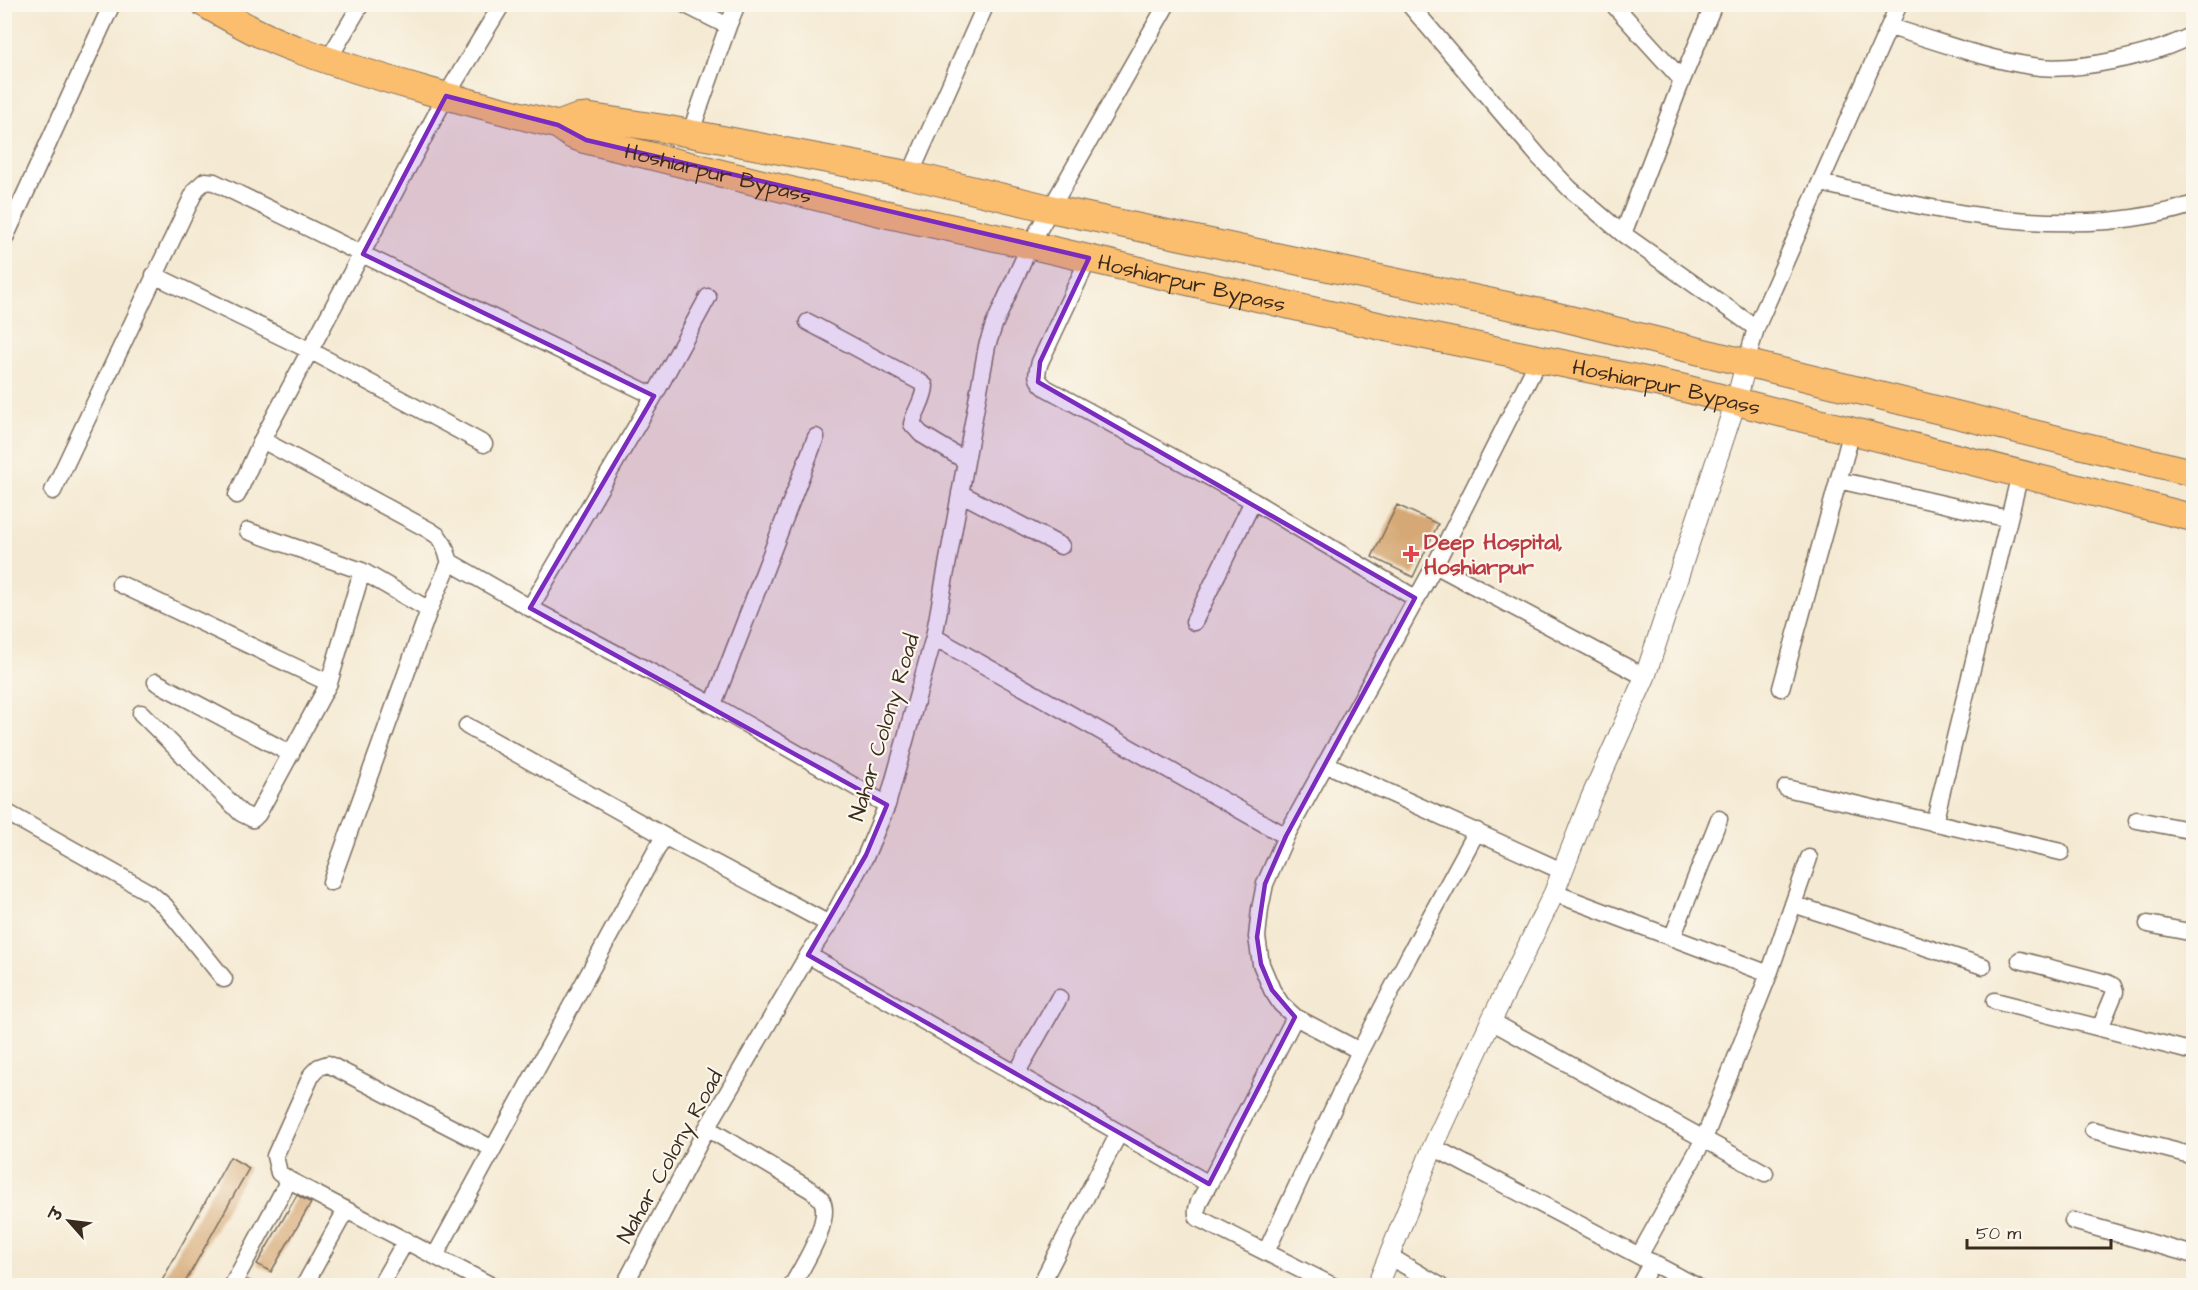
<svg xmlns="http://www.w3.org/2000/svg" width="2198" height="1290" font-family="'Architects Daughter','Playpen Sans Deva',sans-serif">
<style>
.building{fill:#d5a874}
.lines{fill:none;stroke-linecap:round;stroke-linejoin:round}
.minor-casing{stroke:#7c6d5d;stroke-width:19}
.tertiary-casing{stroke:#7c6d5d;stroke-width:22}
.trunk-casing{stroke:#7c6d5d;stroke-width:29}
.minor{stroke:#fff;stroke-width:16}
.tertiary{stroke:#fff;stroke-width:20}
.trunk{stroke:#fbbd6e;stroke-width:27}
.marked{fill:#7b2cbf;fill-opacity:0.2;stroke:#7b2cbf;stroke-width:4.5;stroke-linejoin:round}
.health-dot{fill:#e0444e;stroke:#fbf7ec;stroke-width:2}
.labels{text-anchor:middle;stroke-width:4.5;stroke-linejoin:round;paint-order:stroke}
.street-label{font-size:22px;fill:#3b2a1e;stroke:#fbf7ec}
.health-label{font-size:22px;font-weight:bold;fill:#be3a42;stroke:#fbf7ec;text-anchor:start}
</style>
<rect width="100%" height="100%" fill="#fbf7ec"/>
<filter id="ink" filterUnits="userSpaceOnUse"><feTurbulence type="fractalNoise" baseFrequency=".0167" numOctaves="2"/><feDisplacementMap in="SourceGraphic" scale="12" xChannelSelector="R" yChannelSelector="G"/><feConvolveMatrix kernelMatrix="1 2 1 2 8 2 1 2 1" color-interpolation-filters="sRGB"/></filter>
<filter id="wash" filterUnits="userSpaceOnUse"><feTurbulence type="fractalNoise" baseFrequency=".008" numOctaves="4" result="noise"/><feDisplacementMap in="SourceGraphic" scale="24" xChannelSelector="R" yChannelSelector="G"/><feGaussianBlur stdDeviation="1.35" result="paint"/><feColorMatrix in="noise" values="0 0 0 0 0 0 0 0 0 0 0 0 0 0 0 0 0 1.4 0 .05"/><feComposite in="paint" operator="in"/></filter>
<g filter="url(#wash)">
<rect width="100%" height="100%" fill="#f4e9d2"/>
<g id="blocks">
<!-- building -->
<path class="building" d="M 1397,505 L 1438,524 L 1413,577 L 1372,557 Z
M 230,1157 L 249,1168 L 183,1286 L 159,1286 Z
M 297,1195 L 311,1203 L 271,1272 L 257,1264 Z
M 248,1280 L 259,1286 L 245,1286 Z"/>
</g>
</g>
<g filter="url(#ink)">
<use href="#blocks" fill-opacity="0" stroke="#7c6d5d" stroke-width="1.5"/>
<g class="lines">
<!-- minor casing -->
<g class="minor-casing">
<path id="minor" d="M 684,4 L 728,26
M 1409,4 L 1540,158 L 1570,189 L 1623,234 L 1756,328
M 1613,4 L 1682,80 L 1714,4
M 1890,27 C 1937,41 1984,59 2032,66 C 2074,73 2157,55 2194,34
M 328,60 L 361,4
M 690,134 L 728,26 L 737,4
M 910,175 L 986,4
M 1822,183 C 1917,207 2009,228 2108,221 C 2137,218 2166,214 2194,204
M 1623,234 L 1682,80
M 4,240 L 112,4
M 1089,258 L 1040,362 C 1036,374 1035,379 1046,388 L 1253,501 L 1415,598
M 154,275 L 311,351 L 484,444
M 808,322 L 920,382 L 925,386 C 924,400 915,411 912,424 L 921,434 L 966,461
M 1746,364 L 1756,328 L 1899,4
M 654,396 L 708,297
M 262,440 L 429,530 L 438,536 L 444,545 L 450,562 L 530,608 L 713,705 L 887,805
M 1838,480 L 2009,519
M 53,491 L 196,189 L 205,181 L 214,182 L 654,396 L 530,608
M 960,493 L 1061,546
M 237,495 L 262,440 L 446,96 L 502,4
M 248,531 L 362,571 L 429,610
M 1435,565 L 1645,677
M 120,584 L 329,683 L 258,814 L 253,819 L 241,813 L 141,713
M 1194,622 L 1253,501
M 934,637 L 1286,836
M 156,682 L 291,754
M 329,683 L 362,571
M 1781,688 L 1852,431
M 713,705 L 816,437
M 467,726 L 664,836 L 829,924
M 1326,764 L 1562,871
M 1786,788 L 2061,852
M 4,811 L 150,893 L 165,906 L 224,979
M 2137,820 L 2194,831
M 1934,823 L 2020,474
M 331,882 L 429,610 L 450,562
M 1554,893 L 1769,974
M 1793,904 L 1983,966
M 2148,924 L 2194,933
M 1672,938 L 1719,819
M 808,955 L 1209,1184 C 1204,1194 1193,1207 1198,1218 L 1333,1286
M 2020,960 L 2107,983 L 2113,986 L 2115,992 L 2100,1028
M 1995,1001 L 2194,1052
M 1491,1021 L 1765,1173
M 1360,1051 L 1295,1017 L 1281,1004 L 1272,990 L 1261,964 L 1257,937 L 1260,909 L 1265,884 L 1286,836 L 1435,565 L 1539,359
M 1016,1074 L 1059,998
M 707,1128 L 811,1190 C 814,1192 818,1196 821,1199 C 834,1219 802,1267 792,1286
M 2093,1130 L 2194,1156
M 1433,1147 L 1696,1286
M 1209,1184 L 1295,1017
M 2073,1221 L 2194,1255
M 1266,1252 L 1360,1051 L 1410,954 L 1477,831
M 435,1256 L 493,1149
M 1389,1256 L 1440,1286
M 1639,1256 L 1704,1139 L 1769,974 L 1809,858
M 232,1286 L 289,1180
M 304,1286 L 346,1210
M 380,1286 L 406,1240
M 492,1286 L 289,1180 L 279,1173 L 275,1156 L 312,1074 L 319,1067 L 328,1064 L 493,1149 L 664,836
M 624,1286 L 707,1128 L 808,955 L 829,924 L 866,855 L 887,805 L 934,637 L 987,346 L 994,325 L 1030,245 L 1167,4
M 1040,1286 L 1119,1133
M 1639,1286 L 1652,1262"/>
</g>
<!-- tertiary casing -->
<g class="tertiary-casing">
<path id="tertiary" d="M 1377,1286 L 1433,1147 L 1491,1021 L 1554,893 L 1591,798 L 1645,677 L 1736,401 L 1746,364"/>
</g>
<!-- trunk casing -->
<g class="trunk-casing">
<g id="trunk">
<path id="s1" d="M 205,4 C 235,21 266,39 299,50 C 384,81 471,103 558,125 L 572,135 L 586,140 L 886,214 L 1030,245 L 1388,328 L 1683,388 L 2194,518"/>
<path d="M 558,125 L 577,118 L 588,117 L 661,128 L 910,175 L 1052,209 L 1552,315 L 2194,473"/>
</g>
</g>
<!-- minor -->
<use href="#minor" class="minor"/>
<!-- tertiary -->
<use href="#tertiary" class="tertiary"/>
<!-- trunk -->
<use href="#trunk" class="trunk"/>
</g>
</g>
<!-- marked area -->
<path class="marked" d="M 446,96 L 558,125 L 586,140 L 1089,258 L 1040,362 L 1038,382 L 1415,598 L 1286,836 L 1265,884 L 1257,937 L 1261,964 L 1272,990 L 1295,1017 L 1209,1184 L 808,955 L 866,855 L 887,805 L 530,608 L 654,396 L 363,254 Z"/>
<!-- markers -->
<path class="health-dot" d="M1408 545h6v6h6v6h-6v6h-6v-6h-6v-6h6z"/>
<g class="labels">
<!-- street labels -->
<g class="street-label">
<text dy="8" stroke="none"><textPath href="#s1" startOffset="543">Hoshiarpur Bypass</textPath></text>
<text dy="8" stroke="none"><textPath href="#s1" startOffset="1029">Hoshiarpur Bypass</textPath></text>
<text dy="8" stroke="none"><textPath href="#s1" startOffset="1515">Hoshiarpur Bypass</textPath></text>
<text transform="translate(883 727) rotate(-73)" y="8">Nahar Colony Road</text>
<text transform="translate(669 1156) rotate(-61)" y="8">Nahar Colony Road</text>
</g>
<!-- health labels -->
<g class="health-label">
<text x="1424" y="549">Deep Hospital,<tspan x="1424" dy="25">Hoshiarpur</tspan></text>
</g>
</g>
<!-- margin -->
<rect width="2198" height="1290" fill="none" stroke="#fbf7ec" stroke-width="24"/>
<!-- north arrow -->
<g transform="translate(69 1221) rotate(298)" stroke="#fbf7ec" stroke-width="4.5" paint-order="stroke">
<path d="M0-4.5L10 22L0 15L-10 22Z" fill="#3b2a1e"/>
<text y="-9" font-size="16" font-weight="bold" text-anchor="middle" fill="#3b2a1e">उ</text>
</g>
<!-- scale -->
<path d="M1967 1239v9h144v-9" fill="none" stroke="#3b2a1e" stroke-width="3"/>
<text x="1976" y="1239" font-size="18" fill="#3b2a1e" stroke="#fbf7ec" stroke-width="4.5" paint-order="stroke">50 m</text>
</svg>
